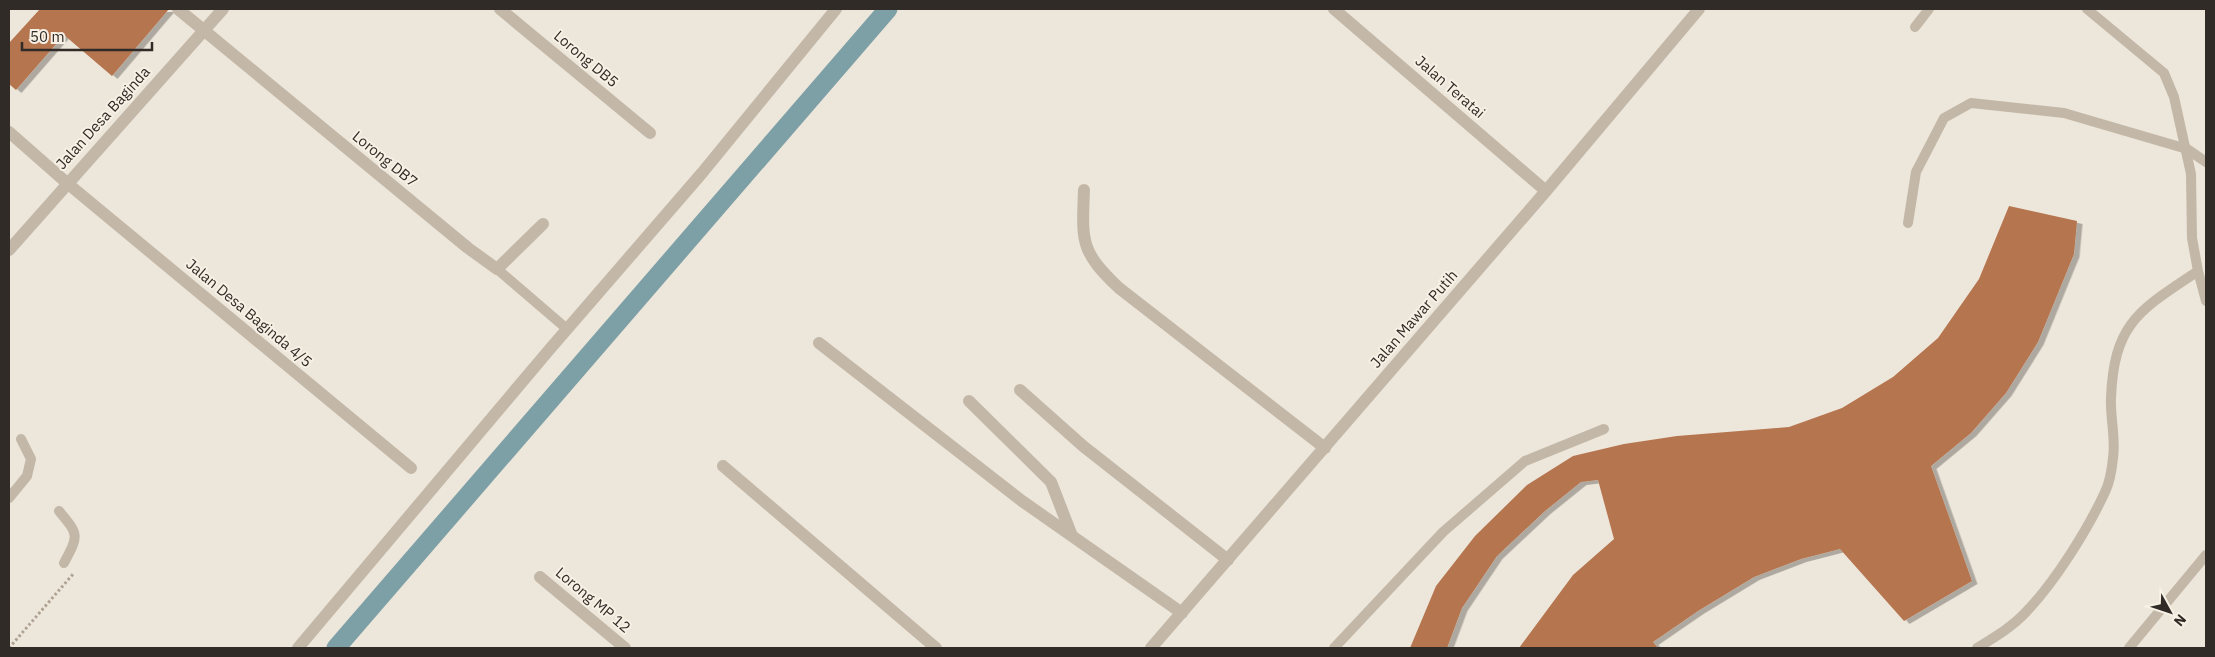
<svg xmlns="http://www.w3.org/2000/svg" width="2215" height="657" font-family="'IBM Plex Sans',sans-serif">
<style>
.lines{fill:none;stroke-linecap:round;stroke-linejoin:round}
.canal{stroke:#7d9fa6;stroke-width:19}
.building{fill:#b57550;filter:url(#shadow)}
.path{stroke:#afa292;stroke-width:3;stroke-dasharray:2.5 2.5;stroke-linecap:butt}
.service{stroke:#c3b8a8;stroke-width:10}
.minor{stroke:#c3b8a8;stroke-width:12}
.tertiary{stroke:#c3b8a8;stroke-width:12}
.labels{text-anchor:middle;stroke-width:4;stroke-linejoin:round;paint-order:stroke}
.street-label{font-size:15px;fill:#312b27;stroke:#f6f0e5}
</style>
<defs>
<filter id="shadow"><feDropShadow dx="5.5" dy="3" stdDeviation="0" flood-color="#0004"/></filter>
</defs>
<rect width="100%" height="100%" fill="#ede6da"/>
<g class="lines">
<!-- canal -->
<path class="canal" d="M 336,648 L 888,9"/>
</g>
<!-- building -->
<path class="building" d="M 40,9 L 169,9 L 112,76 L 64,35 L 16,90 L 9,84 L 9,43 Z
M 2009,206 L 2077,221 L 2074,254 L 2038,342 L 2006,393 L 1971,433 L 1931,466 L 1972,581 L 1904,621 L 1840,549 L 1801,559 L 1754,577 L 1698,611 L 1653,642 L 1658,648 L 1519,648 L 1573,575 L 1614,539 L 1598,480 L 1581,482 L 1545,511 L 1497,556 L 1462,608 L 1447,648 L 1410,648 L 1436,586 L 1475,536 L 1527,485 L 1573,456 L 1624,444 L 1677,436 L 1789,427 L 1842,408 L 1893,377 L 1938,338 L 1979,279 Z"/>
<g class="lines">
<!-- path -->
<path class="path" d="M 9,648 L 74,573"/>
<!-- service -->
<path class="service" d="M 2087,9 L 2164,73 L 2174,97 L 2191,174 L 2192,238 L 2198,271 L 2206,301
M 1915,27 L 1929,9
M 1908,223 L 1916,172 L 1944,118 L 1971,103 L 2064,113 L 2187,149 L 2206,162
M 497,269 L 567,329
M 9,498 L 27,476 L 31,459 L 21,439
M 59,511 C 79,535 79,535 64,563
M 1334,648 L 1443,532 L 1525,461 L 1604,429
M 1977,648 C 1995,637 2012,627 2026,612 C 2055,582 2088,529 2105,492 C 2110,482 2112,468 2113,458 C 2116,439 2110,417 2111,398 C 2114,322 2140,310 2198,271
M 2129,648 L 2206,555"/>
<!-- minor -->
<path class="minor" d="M 178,9 L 468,248 L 497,269 L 543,224
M 500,9 L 650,133
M 1334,9 L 1546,191
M 9,132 L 67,183 L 411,468
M 1084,190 C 1082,242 1080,251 1119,288 L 1325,448
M 819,343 L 1022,501 L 1182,613
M 1020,390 L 1083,446 L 1228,560
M 969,401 L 1051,482 L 1072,536
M 723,466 L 936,648
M 540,577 L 625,648
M 298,648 L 549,350 L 702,173 L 836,9
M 1151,648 L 1546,191 L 1699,9"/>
<!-- tertiary -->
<path class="tertiary" d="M 9,250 L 223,9"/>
</g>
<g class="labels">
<!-- street labels -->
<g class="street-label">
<text transform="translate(586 59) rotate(40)" y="5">Lorong DB5</text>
<text transform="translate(1450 87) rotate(41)" y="5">Jalan Teratai</text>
<text transform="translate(103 118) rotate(-48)" y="5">Jalan Desa Baginda</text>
<text transform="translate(385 159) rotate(39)" y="5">Lorong DB7</text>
<text transform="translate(249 313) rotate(40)" y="5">Jalan Desa Baginda 4/5</text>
<text transform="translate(1414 319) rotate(-49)" y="5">Jalan Mawar Putih</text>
<text transform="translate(593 600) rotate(40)" y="5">Lorong MP 12</text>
</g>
</g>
<!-- border -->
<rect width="2215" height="657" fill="none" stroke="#312b27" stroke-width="20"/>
<!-- north arrow -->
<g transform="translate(2170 612) rotate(130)" stroke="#f6f0e5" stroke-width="4" paint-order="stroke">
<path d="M0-4L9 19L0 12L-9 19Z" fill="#312b27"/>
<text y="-8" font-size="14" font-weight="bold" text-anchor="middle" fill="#312b27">N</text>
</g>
<!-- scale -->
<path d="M22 42v8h130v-8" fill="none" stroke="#312b27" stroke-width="2.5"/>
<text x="30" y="42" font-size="15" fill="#312b27" stroke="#f6f0e5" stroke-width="4" paint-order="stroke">50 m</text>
</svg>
